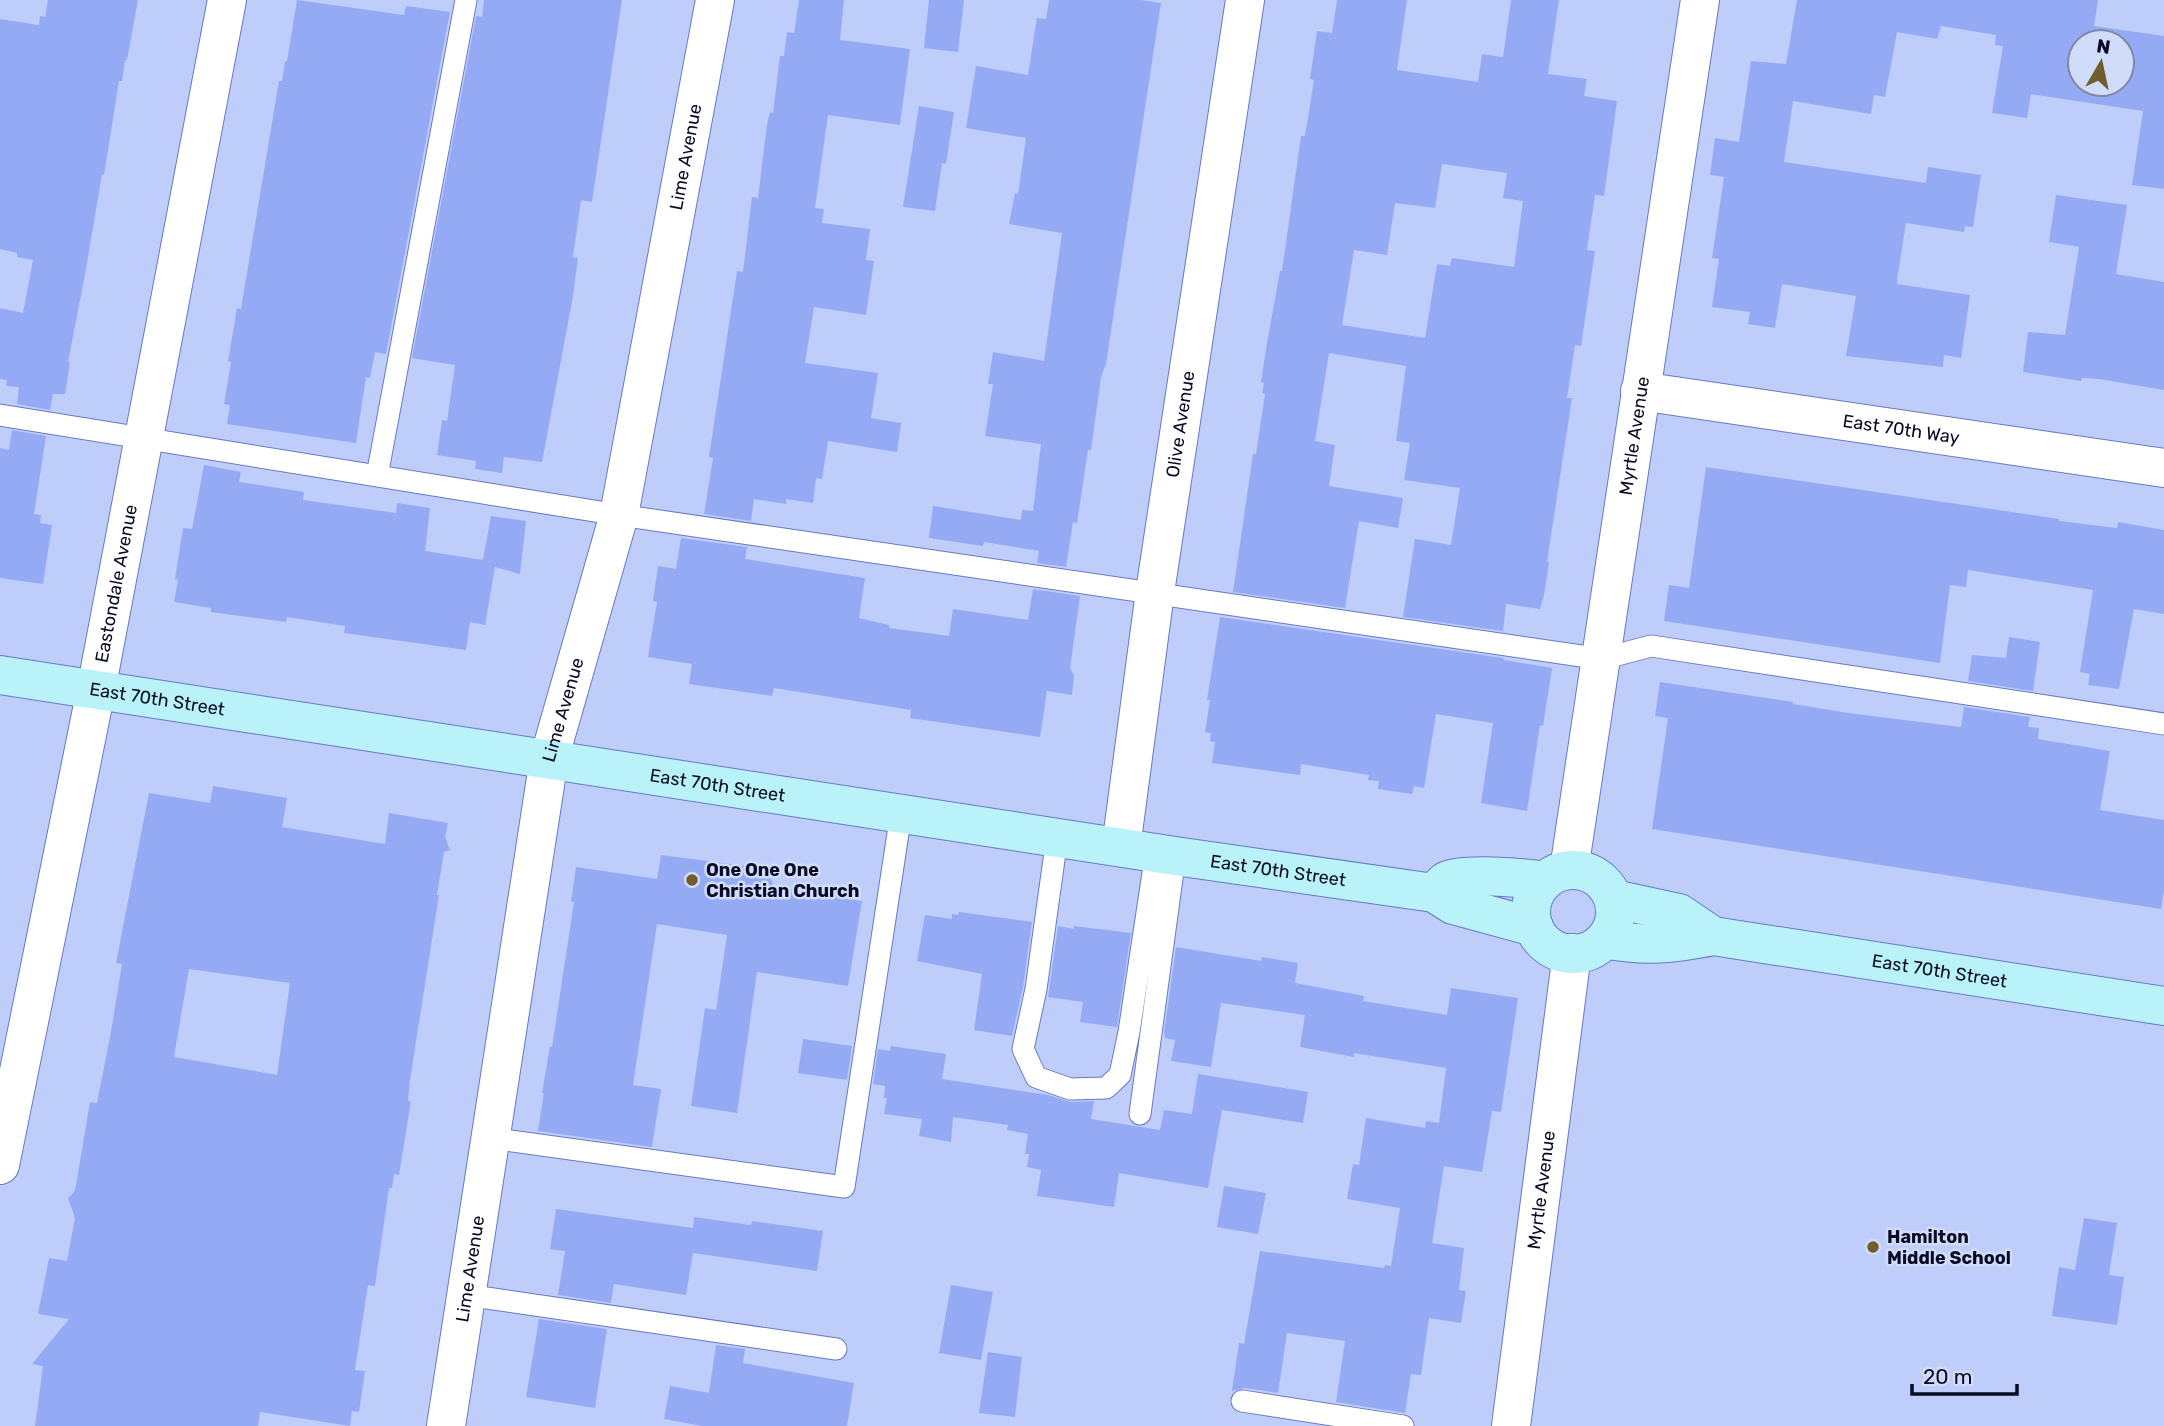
<svg xmlns="http://www.w3.org/2000/svg" width="2164" height="1426" font-family="Rubik,sans-serif">
<style>
.building{fill:#95aaf4;fill-rule:evenodd}
.lines{fill:none;stroke-linecap:round;stroke-linejoin:round}
.lane-casing{stroke:#687ac0;stroke-width:23}
.street-casing{stroke:#687ac0;stroke-width:40}
.secondary-casing{stroke:#687ac0;stroke-width:40}
.lane{stroke:#fff;stroke-width:21}
.street{stroke:#fff;stroke-width:38}
.secondary{stroke:#baf2fa;stroke-width:38}
.poi-dot{fill:#6f5e2c;stroke:#d1dbfa;stroke-width:2.5}
.labels{text-anchor:middle;stroke-width:5;stroke-linejoin:round;paint-order:stroke}
.street-label{font-size:18px;fill:#070b25;stroke:#d1dbfa}
.poi-label{font-size:18px;font-weight:bold;fill:#070b25;stroke:#d1dbfa;text-anchor:start}
</style>
<rect width="100%" height="100%" fill="#bfcdfb"/>
<!-- building -->
<path class="building" d="M 48,0 L 138,0 L 127,60 L 125,60 L 122,81 L 119,81 L 104,175 L 102,174 L 86,269 L 68,362 L 70,362 L 65,394 L 53,394 L 50,410 L 17,404 L 19,387 L 6,386 L 7,380 L 0,379 L 0,308 L 23,313 L 33,260 L 17,257 L 17,253 L 0,249 L 0,19 L 39,25 L 40,16 L 45,17 Z
M 297,0 L 404,15 L 406,6 L 450,12 L 386,354 L 375,352 L 370,378 L 366,377 L 356,443 L 227,424 L 230,405 L 224,404 L 231,362 L 228,361 L 237,308 L 241,309 L 279,81 L 282,81 L 285,61 L 287,61 Z
M 484,0 L 622,0 L 592,202 L 581,200 L 573,257 L 578,258 L 573,296 L 542,462 L 504,457 L 502,473 L 475,469 L 476,461 L 437,455 L 442,420 L 447,421 L 455,365 L 412,358 L 476,16 L 482,17 Z
M 799,0 L 844,0 L 840,40 L 910,49 L 900,125 L 828,115 L 815,208 L 824,209 L 822,223 L 870,229 L 866,260 L 874,261 L 866,315 L 814,307 L 805,363 L 878,373 L 871,418 L 901,423 L 897,452 L 828,441 L 822,479 L 816,478 L 813,503 L 786,499 L 786,504 L 754,499 L 751,521 L 704,514 L 713,458 L 709,457 L 737,271 L 743,272 L 752,197 L 758,198 L 767,125 L 770,112 L 773,113 L 780,56 L 784,56 L 787,32 L 794,33 Z
M 929,0 L 964,0 L 958,52 L 924,48 Z
M 1049,0 L 1141,0 L 1161,3 L 1106,364 L 1101,377 L 1091,450 L 1088,450 L 1077,523 L 1073,522 L 1066,567 L 1037,563 L 1039,551 L 984,542 L 983,546 L 929,538 L 933,506 L 1021,520 L 1022,510 L 1033,511 L 1041,444 L 985,436 L 993,384 L 988,384 L 993,352 L 1044,361 L 1062,233 L 1009,224 L 1015,193 L 1018,194 L 1026,138 L 966,128 L 976,66 L 1028,75 L 1037,18 L 1046,19 Z
M 1337,0 L 1407,0 L 1397,70 L 1478,82 L 1482,54 L 1503,57 L 1511,0 L 1559,0 L 1548,74 L 1587,79 L 1584,96 L 1617,101 L 1604,196 L 1595,195 L 1587,250 L 1595,251 L 1581,346 L 1575,345 L 1567,398 L 1572,398 L 1547,562 L 1549,562 L 1544,595 L 1540,609 L 1506,604 L 1503,631 L 1403,617 L 1415,539 L 1451,545 L 1460,488 L 1404,480 L 1410,443 L 1396,441 L 1406,366 L 1329,353 L 1315,441 L 1335,445 L 1329,486 L 1403,498 L 1398,528 L 1359,521 L 1345,608 L 1233,592 L 1253,454 L 1256,454 L 1265,394 L 1262,393 L 1264,383 L 1261,382 L 1266,349 L 1280,271 L 1282,271 L 1301,136 L 1305,136 L 1314,80 L 1310,79 L 1317,31 L 1332,33 ZM 1442,164 L 1507,173 L 1503,198 L 1523,201 L 1514,267 L 1452,258 L 1450,266 L 1437,264 L 1425,338 L 1342,325 L 1354,250 L 1387,255 L 1395,203 L 1435,208 Z
M 1797,0 L 2098,0 L 2094,26 L 2164,36 L 2164,189 L 2132,185 L 2143,111 L 2031,94 L 2027,118 L 1992,113 L 2003,46 L 1995,45 L 1996,35 L 1941,26 L 1937,39 L 1897,32 L 1885,97 L 1874,95 L 1871,114 L 1793,101 L 1784,162 L 1926,183 L 1928,167 L 1981,175 L 1973,227 L 1965,226 L 1964,232 L 1906,223 L 1897,280 L 1897,284 L 1970,295 L 1961,358 L 1944,355 L 1943,367 L 1846,356 L 1856,296 L 1782,284 L 1775,328 L 1748,324 L 1750,312 L 1712,307 L 1719,259 L 1712,258 L 1724,177 L 1710,175 L 1715,138 L 1739,142 L 1751,61 L 1786,64 ZM 2080,42 L 2122,42 L 2122,84 L 2080,84 Z
M 919,106 L 954,112 L 946,164 L 942,163 L 935,211 L 903,207 Z
M 2056,195 L 2127,205 L 2116,274 L 2164,282 L 2164,390 L 2099,379 L 2082,378 L 2081,381 L 2023,372 L 2028,332 L 2065,335 L 2079,247 L 2049,242 Z
M 12,430 L 46,436 L 34,514 L 41,515 L 40,523 L 52,525 L 43,584 L 0,578 L 0,448 L 9,450 Z
M 204,465 L 241,472 L 239,482 L 304,492 L 303,500 L 396,513 L 397,503 L 430,508 L 425,551 L 483,560 L 491,516 L 526,521 L 520,574 L 495,567 L 485,625 L 470,622 L 466,650 L 344,633 L 345,626 L 287,617 L 286,622 L 211,612 L 211,608 L 174,602 L 178,580 L 175,579 L 183,528 L 192,529 Z
M 1706,467 L 2059,519 L 2059,521 L 2117,528 L 2118,522 L 2164,530 L 2164,614 L 2134,609 L 2119,689 L 2088,685 L 2090,674 L 2080,672 L 2093,590 L 1968,570 L 1966,587 L 1950,585 L 1940,663 L 1664,621 L 1669,585 L 1689,588 Z
M 681,538 L 747,547 L 745,559 L 865,578 L 859,618 L 889,625 L 889,628 L 949,636 L 953,609 L 1028,620 L 1033,589 L 1080,596 L 1070,668 L 1074,675 L 1072,695 L 1047,691 L 1040,737 L 910,718 L 911,710 L 774,688 L 772,696 L 689,684 L 692,664 L 648,657 L 657,602 L 653,601 L 658,566 L 676,569 Z
M 1220,617 L 1503,658 L 1504,660 L 1552,668 L 1543,726 L 1540,725 L 1527,811 L 1481,803 L 1493,723 L 1436,714 L 1424,788 L 1414,786 L 1412,794 L 1378,789 L 1379,781 L 1368,780 L 1369,775 L 1301,764 L 1300,775 L 1212,763 L 1215,742 L 1210,741 L 1211,733 L 1205,732 L 1210,700 L 1207,700 Z
M 2009,637 L 2040,642 L 2033,691 L 1968,681 L 1972,655 L 2006,658 Z
M 1660,682 L 1793,702 L 1793,704 L 1848,713 L 1961,727 L 1964,707 L 2030,717 L 2028,727 L 2039,728 L 2038,739 L 2110,751 L 2100,810 L 2164,820 L 2164,891 L 2161,909 L 1652,829 L 1668,718 L 1655,716 Z
M 213,786 L 287,798 L 282,827 L 385,844 L 389,813 L 448,823 L 445,837 L 450,850 L 444,852 L 437,895 L 439,895 L 410,1080 L 408,1101 L 411,1101 L 399,1175 L 394,1174 L 392,1188 L 389,1188 L 375,1286 L 368,1285 L 355,1370 L 365,1371 L 359,1412 L 352,1411 L 350,1426 L 260,1412 L 258,1426 L 35,1426 L 43,1366 L 32,1364 L 69,1319 L 38,1314 L 49,1258 L 67,1261 L 75,1218 L 68,1198 L 75,1191 L 90,1102 L 97,1103 L 111,1032 L 122,964 L 116,963 L 149,793 L 210,803 ZM 189,969 L 290,983 L 277,1075 L 174,1057 Z
M 661,855 L 754,867 L 765,865 L 774,887 L 862,901 L 848,986 L 757,972 L 737,1113 L 691,1106 L 705,1008 L 716,1010 L 727,935 L 657,924 L 633,1085 L 661,1089 L 652,1147 L 538,1131 L 544,1093 L 542,1093 L 550,1046 L 552,1047 L 574,902 L 571,902 L 576,867 L 657,879 Z
M 959,912 L 1032,922 L 1023,987 L 1012,1036 L 974,1030 L 982,974 L 917,961 L 925,915 L 952,919 L 952,914 L 958,915 Z
M 1058,926 L 1074,929 L 1074,926 L 1131,933 L 1117,1027 L 1080,1022 L 1083,1002 L 1048,997 Z
M 1176,947 L 1261,961 L 1262,957 L 1298,963 L 1295,983 L 1364,996 L 1363,1001 L 1447,1015 L 1451,988 L 1518,998 L 1501,1112 L 1492,1111 L 1482,1172 L 1444,1166 L 1432,1243 L 1464,1248 L 1459,1290 L 1466,1291 L 1461,1323 L 1429,1318 L 1421,1375 L 1411,1374 L 1405,1413 L 1336,1402 L 1345,1341 L 1287,1333 L 1278,1393 L 1244,1388 L 1232,1391 L 1239,1343 L 1244,1344 L 1260,1251 L 1384,1268 L 1385,1265 L 1391,1266 L 1400,1208 L 1347,1199 L 1353,1164 L 1359,1165 L 1366,1118 L 1425,1128 L 1426,1121 L 1439,1123 L 1446,1068 L 1354,1053 L 1354,1057 L 1300,1047 L 1305,1015 L 1221,1003 L 1211,1067 L 1171,1061 L 1175,1040 L 1165,1038 L 1164,1033 Z
M 803,1039 L 852,1046 L 847,1080 L 798,1073 Z
M 891,1046 L 946,1054 L 942,1079 L 1048,1095 L 1070,1102 L 1094,1101 L 1091,1119 L 1160,1130 L 1164,1110 L 1192,1114 L 1198,1074 L 1308,1092 L 1303,1123 L 1222,1110 L 1208,1188 L 1119,1173 L 1114,1207 L 1037,1196 L 1041,1170 L 1027,1167 L 1029,1154 L 1025,1154 L 1028,1134 L 1007,1130 L 1008,1125 L 953,1117 L 951,1142 L 919,1136 L 922,1119 L 884,1114 L 887,1098 L 884,1098 L 885,1086 L 873,1084 L 878,1049 L 890,1051 Z
M 1224,1186 L 1266,1193 L 1258,1234 L 1217,1227 Z
M 556,1209 L 693,1228 L 694,1217 L 751,1225 L 752,1221 L 823,1231 L 817,1271 L 693,1253 L 686,1295 L 614,1284 L 611,1303 L 558,1295 L 565,1251 L 550,1249 Z
M 2084,1218 L 2117,1223 L 2109,1275 L 2124,1277 L 2117,1325 L 2052,1316 L 2059,1267 L 2075,1270 Z
M 951,1285 L 993,1292 L 981,1360 L 939,1353 Z
M 539,1319 L 607,1329 L 595,1408 L 526,1397 Z
M 716,1345 L 745,1349 L 743,1363 L 854,1383 L 847,1426 L 702,1426 L 664,1419 L 670,1386 L 709,1393 Z
M 988,1352 L 1022,1357 L 1015,1417 L 979,1413 Z"/>
<g class="lines">
<!-- lane casing -->
<g class="lane-casing">
<path id="lane" d="M 0,415 L 619,515 L 1602,659 L 1651,646 L 2164,724
M 377,476 L 466,0
M 1057,838 L 1036,989 L 1023,1049 L 1036,1077 L 1070,1089 L 1106,1088 L 1120,1075 L 1129,1032 L 1156,853
M 1140,1114 L 1175,856
M 490,1138 L 844,1187 L 901,814
M 466,1295 L 836,1349
M 1242,1401 L 1403,1426"/>
</g>
<!-- street casing -->
<g class="street-casing">
<g id="street">
<path id="s1" d="M 1640,391 L 2164,468"/>
<path id="s2" d="M 1121,847 L 1155,592 L 1245,0"/>
<path id="s3" d="M 1569,870 L 1700,0"/>
<path id="s4" d="M 0,1165 L 96,690 L 227,0"/>
<path id="s5" d="M 446,1426 L 549,759 L 619,515 L 715,0"/>
<path id="s6" d="M 1511,1426 L 1572,953"/>
</g>
</g>
<!-- secondary casing -->
<g class="secondary-casing">
<g id="secondary">
<path id="s7" d="M 0,675 L 1175,856 L 1434,893 L 1453,905 L 1534,927"/>
<circle cx="1573" cy="912" r="42"/>
<path d="M 1434,893 C 1437,890 1442,884 1446,881 C 1462,872 1525,878 1545,881"/>
<path d="M 1614,899 L 1679,913 L 1713,936"/>
<path id="s8" d="M 1605,939 C 1646,947 1672,944 1713,936 L 2164,1006"/>
</g>
</g>
<!-- lane -->
<use href="#lane" class="lane"/>
<!-- street -->
<use href="#street" class="street"/>
<!-- secondary -->
<use href="#secondary" class="secondary"/>
</g>
<!-- markers -->
<g class="poi-dot">
<circle cx="692" cy="880" r="7"/>
<circle cx="1873" cy="1247" r="7"/>
</g>
<g class="labels">
<!-- street labels -->
<g class="street-label">
<text dy="6" stroke="none"><textPath href="#s5" startOffset="1293">Lime Avenue</textPath></text>
<text dy="6" stroke="none"><textPath href="#s2" startOffset="427">Olive Avenue</textPath></text>
<text dy="6" stroke="none"><textPath href="#s1" startOffset="264">East 70th Way</textPath></text>
<text dy="6" stroke="none"><textPath href="#s3" startOffset="439">Myrtle Avenue</textPath></text>
<text dy="6" stroke="none"><textPath href="#s4" startOffset="593">Eastondale Avenue</textPath></text>
<text dy="6" stroke="none"><textPath href="#s7" startOffset="159">East 70th Street</textPath></text>
<text dy="6" stroke="none"><textPath href="#s5" startOffset="726">Lime Avenue</textPath></text>
<text dy="6" stroke="none"><textPath href="#s7" startOffset="726">East 70th Street</textPath></text>
<text dy="6" stroke="none"><textPath href="#s7" startOffset="1293">East 70th Street</textPath></text>
<text dy="6" stroke="none"><textPath href="#s8" startOffset="338">East 70th Street</textPath></text>
<text dy="6" stroke="none"><textPath href="#s6" startOffset="238">Myrtle Avenue</textPath></text>
<text dy="6" stroke="none"><textPath href="#s5" startOffset="159">Lime Avenue</textPath></text>
</g>
<!-- poi labels -->
<g class="poi-label">
<text x="706" y="876">One One One<tspan x="706" dy="21">Christian Church</tspan></text>
<text x="1887" y="1243">Hamilton<tspan x="1887" dy="21">Middle School</tspan></text>
</g>
</g>
<!-- north arrow -->
<g transform="translate(2101 63) rotate(9)"><circle r="33" fill="#d1dbfa" stroke="#8088a5" stroke-width="2"/>
<path d="M0-5L12 26L0 18L-12 26Z" fill="#6f5e2c"/>
<text y="-10" font-size="19" font-weight="bold" text-anchor="middle" fill="#070b25">N</text>
</g>
<!-- scale -->
<path d="M1912 1384v10h105v-10" fill="none" stroke="#070b25" stroke-width="3.5"/>
<text x="1923" y="1384" font-size="21" fill="#070b25" stroke="#d1dbfa" stroke-width="5" paint-order="stroke">20 m</text>
</svg>
